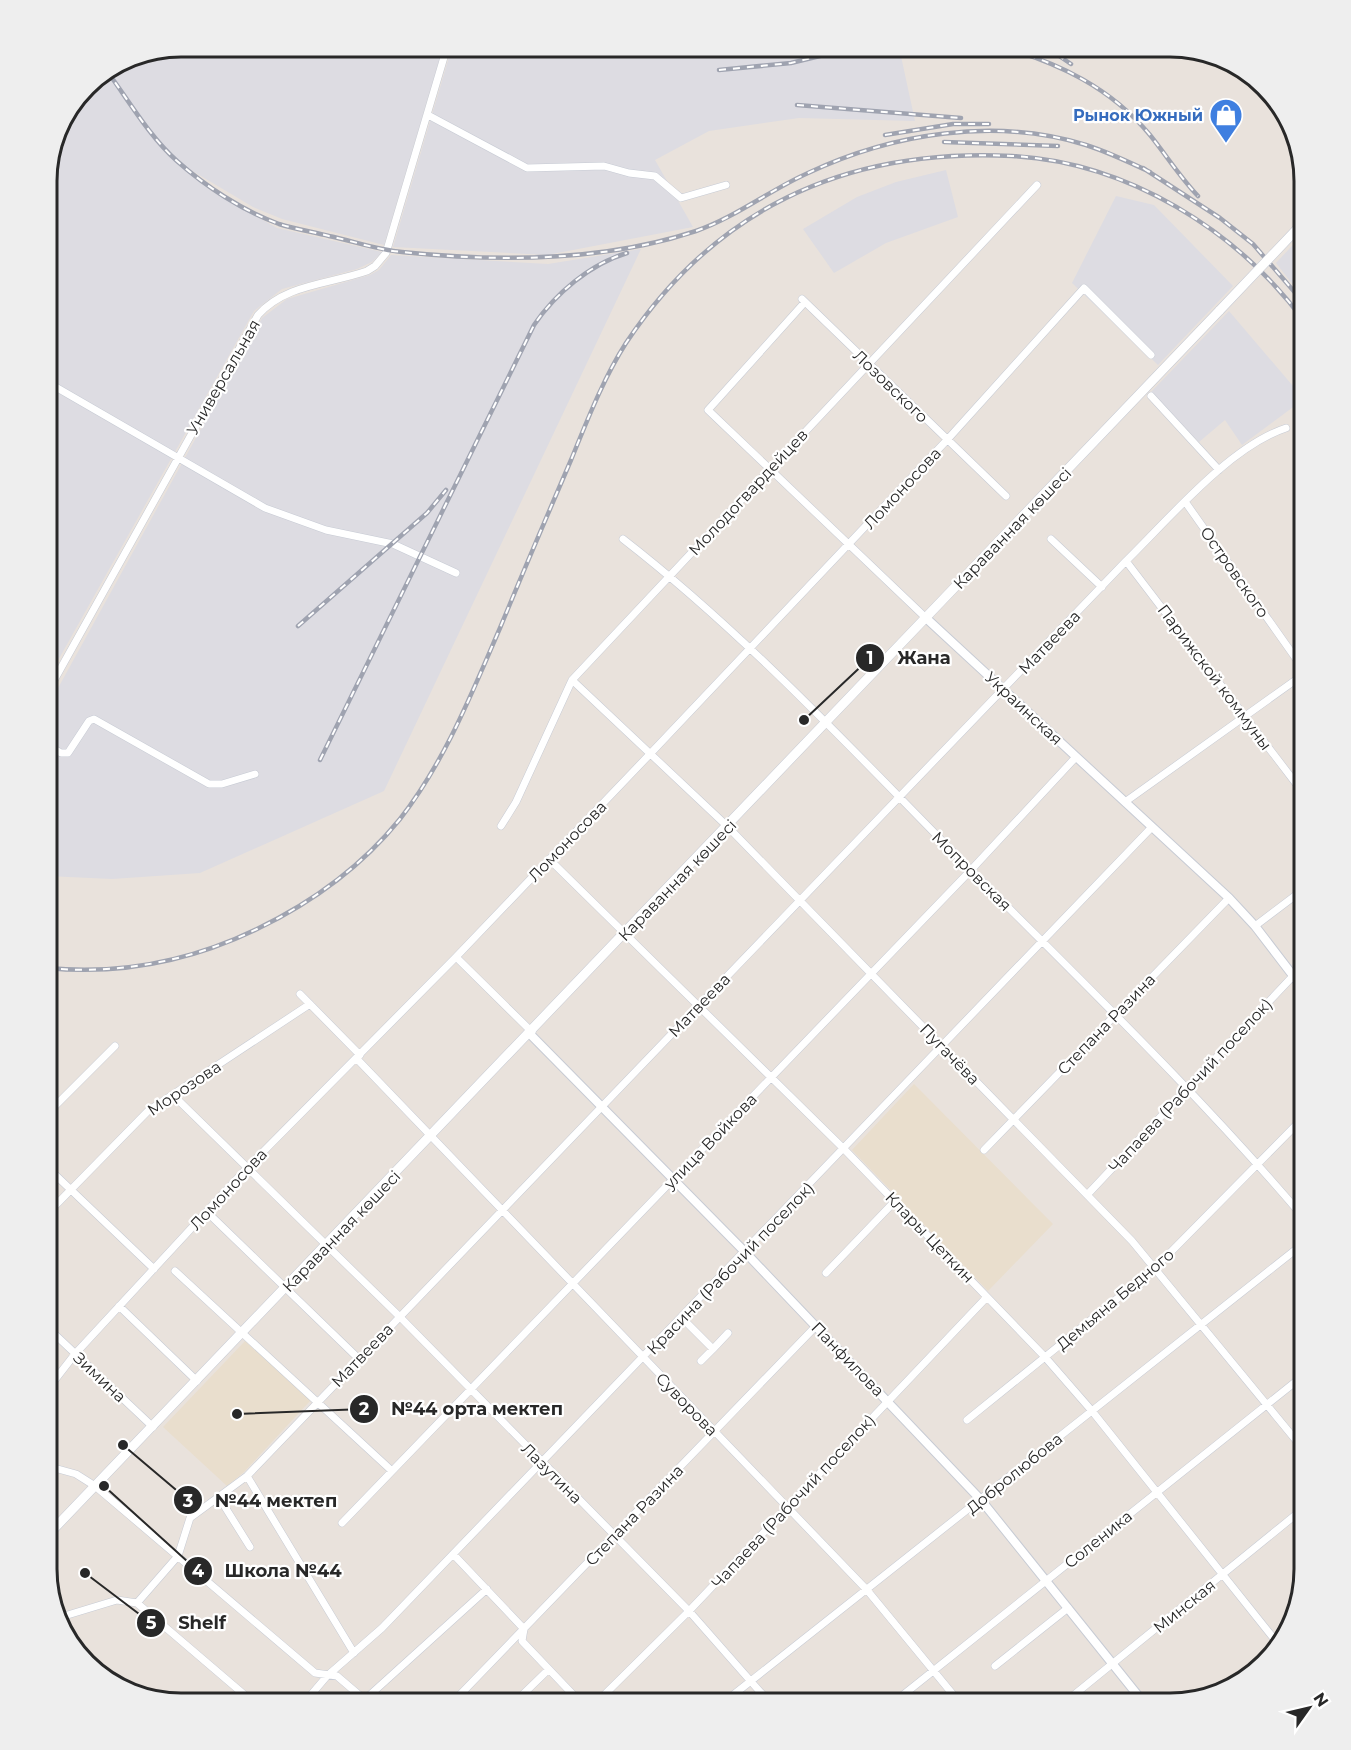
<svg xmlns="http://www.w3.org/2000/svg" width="1351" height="1750" font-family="Montserrat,sans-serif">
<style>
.industrial{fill:#dddce2}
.education{fill:#e9decd}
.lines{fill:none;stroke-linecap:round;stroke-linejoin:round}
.minor-casing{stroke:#c7cbd4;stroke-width:8}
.tertiary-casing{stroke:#c7cbd4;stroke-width:10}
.secondary-casing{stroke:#c7cbd4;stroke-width:10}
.minor{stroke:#fff;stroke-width:7}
.tertiary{stroke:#fff;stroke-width:8}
.secondary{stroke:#fff;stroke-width:9}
.rail-casing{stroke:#9fa3b0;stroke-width:4.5}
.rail{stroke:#fff;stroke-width:2;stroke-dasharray:7;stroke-linecap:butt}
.secondary-bridge-casing{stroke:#c7cbd4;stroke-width:10;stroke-linecap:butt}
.secondary-bridge{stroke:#fff;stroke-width:9}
.labels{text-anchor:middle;stroke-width:4.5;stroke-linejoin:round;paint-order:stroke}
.shop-label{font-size:16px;font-weight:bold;fill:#366cbe;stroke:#fff;text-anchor:end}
.street-label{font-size:16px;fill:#282828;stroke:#fff}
.rim{fill:none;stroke:#282828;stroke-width:3}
.leader{fill:none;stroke:#282828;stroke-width:2}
.callout-dot{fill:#282828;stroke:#fff;stroke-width:2}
.mark-label{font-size:18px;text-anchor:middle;font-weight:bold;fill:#fff}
.callout-label{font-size:18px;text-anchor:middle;font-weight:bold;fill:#282828;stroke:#fff;stroke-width:4.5;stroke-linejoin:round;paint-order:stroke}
</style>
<rect width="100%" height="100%" fill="#e9e2dc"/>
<!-- industrial -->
<path class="industrial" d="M 181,47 L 443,47 L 384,245 L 282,219 L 253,207 L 179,163 L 210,190 L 277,228 L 382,252 L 372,262 L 357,269 L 282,289 L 254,311 L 47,680 L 47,172 L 60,121 L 92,80 L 130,57 Z
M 452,47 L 899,47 L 915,121 L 799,118 L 709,131 L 655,160 L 693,227 L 547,255 L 393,247 Z
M 946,170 L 958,217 L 886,243 L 834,273 L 803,229 L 857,197 L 896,182 Z
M 1116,196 L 1154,205 L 1233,286 L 1158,365 L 1072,283 Z
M 1304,233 L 1304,299 L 1276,263 Z
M 641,249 L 384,791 L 200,873 L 112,879 L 47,876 L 47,708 L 262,318 L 287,299 L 370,275 L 379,270 L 391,255 L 548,264 Z
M 1229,311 L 1304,399 L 1242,445 L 1225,420 L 1199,442 L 1151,392 Z"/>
<!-- education -->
<path class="education" d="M 914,1084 L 1053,1224 L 988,1291 L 852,1150 Z
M 245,1341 L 311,1400 L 244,1472 L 227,1486 L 163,1427 Z"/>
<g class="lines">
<!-- minor casing -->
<g class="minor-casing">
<path id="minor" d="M 428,115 L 527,168 L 604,166 L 629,173 L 655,176 L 681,198 L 726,185
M 802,299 L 1006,496
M 805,302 L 708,410 L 926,618
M 47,382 L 265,508 L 326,530 L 393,544 L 456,573
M 1151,396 L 1219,470
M 1186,503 L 1304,670
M 623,539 C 748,636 856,754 967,866 C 1081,981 1199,1094 1304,1218
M 1051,539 L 1102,587
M 1126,561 L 1304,794
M 572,680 L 727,826 L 1132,1241 L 1304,1450
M 47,693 L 258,315 C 285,284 330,284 367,271 L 375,266 L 386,253 L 447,47
M 47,745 L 61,753 L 68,753 L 89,721 L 94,719 L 209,784 L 222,784 L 255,774
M 1125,802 L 1304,674
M 501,826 L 516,802 L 572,680 L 1037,185
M 549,859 L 844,1149 L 1045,1357 L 1092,1411 L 1279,1645
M 1255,926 L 1304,889
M 456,957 L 532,1032
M 300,994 L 360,1055
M 357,1059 L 867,1590 L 960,1703
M 174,1096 L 400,1317 L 689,1611 L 770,1703
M 47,1114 L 115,1046
M 984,1150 L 1229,898
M 47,1167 L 154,1269
M 1087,1195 L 1293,976
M 207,1212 L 359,1359
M 47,1214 L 148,1111 L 310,1004
M 175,1271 L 392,1471
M 826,1273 L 895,1201
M 119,1306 L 197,1381
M 682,1318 L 713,1349 L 728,1333
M 47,1327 L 153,1427
M 701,1361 L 713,1349
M 47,1390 L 75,1354 L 247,1168 L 456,957 L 650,754 L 947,440 L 1084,288 L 1151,355
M 967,1420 L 1155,1268 L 1304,1117
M 47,1466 L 76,1474 L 95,1486 L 315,1673 L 337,1676 L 365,1700
M 247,1476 L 354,1653
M 220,1499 L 250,1547
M 342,1523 L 971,870 L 1076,757
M 453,1554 L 524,1629 L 522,1641 L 581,1703
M 137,1603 L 178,1556 L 190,1518 L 247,1476 L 1126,561 C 1169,519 1229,447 1286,428
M 61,1617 L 117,1600 L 137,1603 L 254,1703
M 69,1643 L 129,1690
M 995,1666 L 1068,1608
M 304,1703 L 327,1676 L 382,1628 L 1152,827
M 361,1703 L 487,1589
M 452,1703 L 816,1326
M 514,1703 L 548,1670
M 596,1703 L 689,1611 L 987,1297
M 723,1703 L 1304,1243
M 893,1703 L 1304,1375
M 1064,1703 L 1304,1508"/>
</g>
<!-- tertiary casing -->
<g class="tertiary-casing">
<path id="tertiary" d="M 926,618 L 1229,898 L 1255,926 L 1304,990
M 530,1034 L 745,1252 L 981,1500 L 1144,1703"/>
</g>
<!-- secondary casing -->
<g class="secondary-casing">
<path id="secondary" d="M 47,1536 L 1220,310"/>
</g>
<!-- minor -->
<use href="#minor" class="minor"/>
<!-- tertiary -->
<use href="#tertiary" class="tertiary"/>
<!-- secondary -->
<use href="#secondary" class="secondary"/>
<!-- rail casing -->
<g class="rail-casing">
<path id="rail" d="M 1002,47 C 1059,63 1111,88 1150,135 C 1166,155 1180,177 1198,196
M 1046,47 L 1071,64
M 719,70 L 791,63 L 857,47
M 107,71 C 129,101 149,136 177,161 C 205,186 243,211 279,224 C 295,229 313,232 329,236 C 353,241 378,250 402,252 C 498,262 603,262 696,231 C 736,217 770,190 808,173 C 893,133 995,117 1086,145 C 1108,152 1129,162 1150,172
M 797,105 L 961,118
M 885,135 L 953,124 L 989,124
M 944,142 L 1058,146
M 1143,168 L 1220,218 L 1253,244 L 1304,303
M 298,626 L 427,513 L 446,490
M 320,760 L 534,325 C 555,294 590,264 627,253
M 47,968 C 119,975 191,961 257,929 C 311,903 362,866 400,819 C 445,761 471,695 500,628 C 523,572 547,516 571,460 C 587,421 603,379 626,343 C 718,205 850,148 1012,156 C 1127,162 1237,230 1304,321"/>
</g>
<!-- rail -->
<use href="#rail" class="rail"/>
<!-- secondary-bridge casing -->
<g class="secondary-bridge-casing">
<path id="secondary-bridge" d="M 1220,310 L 1298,228"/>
</g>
<!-- secondary-bridge -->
<use href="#secondary-bridge" class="secondary-bridge"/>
</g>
<!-- icons -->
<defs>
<g id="shop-pin" transform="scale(1.725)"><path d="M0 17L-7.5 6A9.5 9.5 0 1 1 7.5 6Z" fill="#3f7fe0" stroke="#fff"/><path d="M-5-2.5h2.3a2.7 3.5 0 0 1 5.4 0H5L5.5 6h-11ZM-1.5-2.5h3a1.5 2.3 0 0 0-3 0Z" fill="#fff"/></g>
</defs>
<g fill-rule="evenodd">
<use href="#shop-pin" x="1226" y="115"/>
</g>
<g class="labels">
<!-- shop labels -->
<g class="shop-label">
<text x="1203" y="121">Рынок Южный</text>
</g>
<!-- street labels -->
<g class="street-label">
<text transform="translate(223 377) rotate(-60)" y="6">Универсальная</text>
<text transform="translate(891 386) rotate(44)" y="6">Лозовского</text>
<text transform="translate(902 488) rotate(-47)" y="6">Ломоносова</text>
<text transform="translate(748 492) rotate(-47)" y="6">Молодогвардейцев</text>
<text transform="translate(1012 528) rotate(-46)" y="6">Караванная көшесі</text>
<text transform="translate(1235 572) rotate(55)" y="6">Островского</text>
<text transform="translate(1049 642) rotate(-46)" y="6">Матвеева</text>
<text transform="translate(1215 677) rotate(53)" y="6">Парижской коммуны</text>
<text transform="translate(1024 708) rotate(43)" y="6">Украинская</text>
<text transform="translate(567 841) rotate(-46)" y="6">Ломоносова</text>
<text transform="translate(972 871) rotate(45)" y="6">Мопровская</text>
<text transform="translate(677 880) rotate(-46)" y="6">Караванная көшесі</text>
<text transform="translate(699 1005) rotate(-46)" y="6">Матвеева</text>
<text transform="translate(1106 1024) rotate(-46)" y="6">Степана Разина</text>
<text transform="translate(950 1054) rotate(46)" y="6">Пугачёва</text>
<text transform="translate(1190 1085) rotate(-47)" y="6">Чапаева (Рабочий поселок)</text>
<text transform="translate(184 1088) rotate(-34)" y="6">Морозова</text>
<text transform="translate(710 1141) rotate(-46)" y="6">улица Войкова</text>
<text transform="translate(228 1189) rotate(-47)" y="6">Ломоносова</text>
<text transform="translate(341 1231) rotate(-46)" y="6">Караванная көшесі</text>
<text transform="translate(930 1237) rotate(46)" y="6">Клары Цеткин</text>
<text transform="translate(730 1268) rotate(-46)" y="6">Красина (Рабочий поселок)</text>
<text transform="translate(1115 1299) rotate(-40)" y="6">Демьяна Бедного</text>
<text transform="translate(362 1355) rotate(-46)" y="6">Матвеева</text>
<text transform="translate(848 1359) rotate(46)" y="6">Панфилова</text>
<text transform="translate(100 1377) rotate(43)" y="6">Зимина</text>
<text transform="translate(687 1404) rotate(46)" y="6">Суворова</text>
<text transform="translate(552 1473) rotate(45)" y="6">Лазутина</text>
<text transform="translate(1014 1473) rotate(-39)" y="6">Добролюбова</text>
<text transform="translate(793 1501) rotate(-47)" y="6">Чапаева (Рабочий поселок)</text>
<text transform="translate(634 1515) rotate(-46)" y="6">Степана Разина</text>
<text transform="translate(1098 1539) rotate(-39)" y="6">Соленика</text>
<text transform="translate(1184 1606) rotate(-39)" y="6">Минская</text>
</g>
</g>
<!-- crop -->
<path d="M0 0H1351V1750H0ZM181 57H1170A124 124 0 0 1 1294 181V1569A124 124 0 0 1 1170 1693H181A124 124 0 0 1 57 1569V181A124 124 0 0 1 181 57Z" fill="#eee" fill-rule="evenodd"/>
<path class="rim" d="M181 57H1170A124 124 0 0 1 1294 181V1569A124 124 0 0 1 1170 1693H181A124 124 0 0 1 57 1569V181A124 124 0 0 1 181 57Z"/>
<!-- callouts -->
<path class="leader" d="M804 720L870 658M237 1414L364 1409M123 1445L188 1500M104 1486L198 1571M85 1573L151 1623"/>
<g class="callout-dot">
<circle cx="804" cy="720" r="6"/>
<circle cx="237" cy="1414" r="6"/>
<circle cx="123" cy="1445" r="6"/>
<circle cx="104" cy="1486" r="6"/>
<circle cx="85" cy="1573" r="6"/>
<circle cx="870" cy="658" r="15"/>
<circle cx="364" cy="1409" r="15"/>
<circle cx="188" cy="1500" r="15"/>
<circle cx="198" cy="1571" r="15"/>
<circle cx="151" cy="1623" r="15"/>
</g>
<g class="mark-label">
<text x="870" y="664">1</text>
<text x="364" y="1415">2</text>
<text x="188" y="1507">3</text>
<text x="198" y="1577">4</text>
<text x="151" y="1629">5</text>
</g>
<g class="callout-label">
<text x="924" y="664">Жана</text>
<text x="477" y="1415">№44 орта мектеп</text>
<text x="276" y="1507">№44 мектеп</text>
<text x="283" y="1577">Школа №44</text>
<text x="202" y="1629">Shelf</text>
</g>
<!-- north arrow -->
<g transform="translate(1309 1708) rotate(56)" stroke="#ffffff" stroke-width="4.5" paint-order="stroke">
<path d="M0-4.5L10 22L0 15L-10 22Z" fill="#282828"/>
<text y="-9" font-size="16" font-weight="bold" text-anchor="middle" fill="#282828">N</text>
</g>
</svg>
